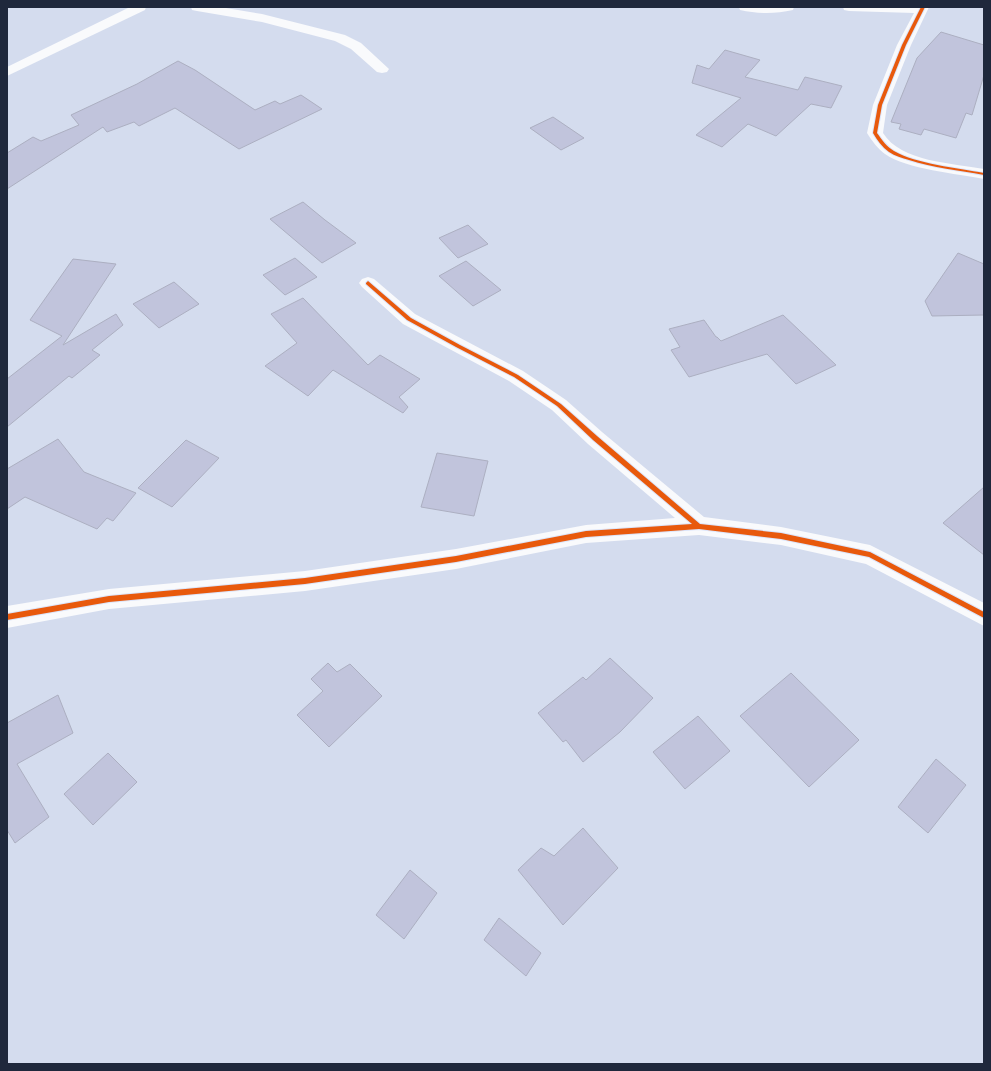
<svg xmlns="http://www.w3.org/2000/svg" width="991" height="1071" font-family="'IBM Plex Sans',sans-serif">
<style>
.building{fill:#c1c4dc;stroke:#acafc1}
.lines{fill:none;stroke-linecap:round;stroke-linejoin:round}
.minor{fill:#f9fafc;fill-rule:evenodd}
.tertiary{fill:#f9fafc;fill-rule:evenodd}
.cycleway-casing{stroke:#dbe5fb;stroke-width:2}
.cycleway{fill:#e8590c;fill-rule:evenodd}
</style>
<rect width="100%" height="100%" fill="#d4dcee"/>
<!-- building -->
<path class="building" d="M 941,32 L 984,45 L 984,75 L 972,115 L 966,113 L 956,138 L 924,129 L 921,135 L 899,129 L 901,124 L 891,122 L 917,58 Z
M 725,50 L 760,60 L 745,77 L 798,90 L 805,77 L 842,86 L 831,108 L 811,104 L 776,136 L 748,124 L 722,147 L 696,135 L 741,98 L 692,83 L 697,65 L 709,69 Z
M 178,61 L 195,70 L 255,110 L 275,101 L 280,104 L 301,95 L 322,109 L 239,149 L 175,108 L 139,126 L 134,122 L 107,132 L 103,127 L 7,189 L 7,153 L 33,137 L 41,141 L 79,125 L 71,115 L 137,84 Z
M 553,117 L 584,138 L 561,150 L 530,128 Z
M 303,202 L 325,220 L 356,243 L 322,263 L 270,219 Z
M 468,225 L 488,244 L 458,258 L 439,238 Z
M 958,253 L 984,264 L 984,315 L 932,316 L 925,301 Z
M 295,258 L 317,277 L 285,295 L 263,275 Z
M 73,259 L 116,264 L 63,345 L 116,314 L 123,325 L 92,350 L 100,355 L 72,378 L 69,376 L 7,427 L 7,379 L 62,336 L 30,320 Z
M 466,261 L 501,290 L 473,306 L 439,276 Z
M 174,282 L 199,304 L 159,328 L 133,304 Z
M 303,298 L 368,365 L 380,355 L 420,379 L 399,397 L 408,407 L 403,413 L 333,370 L 308,396 L 265,366 L 297,343 L 271,314 Z
M 783,315 L 836,365 L 796,384 L 767,354 L 689,377 L 671,350 L 680,347 L 669,329 L 704,320 L 716,337 L 717,337 L 721,341 Z
M 58,439 L 84,472 L 136,493 L 113,521 L 107,518 L 97,529 L 25,497 L 7,509 L 7,469 Z
M 186,440 L 219,458 L 172,507 L 138,488 Z
M 437,453 L 488,461 L 474,516 L 421,507 Z
M 984,487 L 984,555 L 943,523 Z
M 610,658 L 653,698 L 620,732 L 583,762 L 566,740 L 563,742 L 538,713 L 583,677 L 586,680 Z
M 328,663 L 337,672 L 350,664 L 382,696 L 329,747 L 297,715 L 323,691 L 311,679 Z
M 791,673 L 859,740 L 809,787 L 740,716 Z
M 58,695 L 73,733 L 17,764 L 49,817 L 15,843 L 7,830 L 7,723 Z
M 698,716 L 730,751 L 685,789 L 653,752 Z
M 108,753 L 137,782 L 93,825 L 64,794 Z
M 936,759 L 966,785 L 928,833 L 898,807 Z
M 583,828 L 618,868 L 563,925 L 518,870 L 541,848 L 554,856 Z
M 410,870 L 437,893 L 404,939 L 376,915 Z
M 499,918 L 541,953 L 526,976 L 484,940 Z"/>
<g class="lines">
<!-- minor -->
<path class="minor" d="M 191,7 L 220,7 L 262,14 L 345,35 L 361,43 L 389,69 L 387,72 L 382,73 L 377,72 L 351,49 L 335,41 L 262,22 L 197,11 L 192,10 Z
M 739,7 L 794,7 L 793,10 C 775,14 758,14 740,10 Z
M 843,7 L 929,7 L 911,45 L 887,105 L 883,133 C 901,162 952,163 984,169 L 984,179 C 958,174 906,169 885,154 C 878,149 872,141 867,133 L 873,105 L 897,45 L 914,13 L 849,11 L 844,10 Z
M 368,277 L 374,279 L 415,314 L 523,371 L 566,400 L 602,432 L 704,517 L 781,527 L 870,545 L 984,603 L 984,626 L 866,564 L 781,545 L 699,535 L 586,543 L 456,569 L 305,591 L 109,609 L 7,628 L 7,606 L 109,589 L 305,571 L 456,549 L 586,525 L 675,518 L 588,444 L 552,410 L 509,381 L 403,324 L 362,287 L 359,283 L 362,279 Z"/>
<!-- tertiary -->
<path class="tertiary" d="M 130,7 L 146,7 L 145,10 L 7,76 L 7,67 Z"/>
<!-- cycleway casing -->
<g class="cycleway-casing">
<path id="cycleway" d="M 921,7 L 925,7 L 906,45 L 882,105 L 877,133 C 882,140 887,147 894,151 C 916,164 958,168 984,173 L 984,175 C 959,170 933,168 909,160 C 902,158 895,156 889,152 C 882,147 877,140 873,133 L 878,105 L 902,45 Z
M 368,281 L 411,318 L 460,345 L 518,375 L 561,404 L 597,436 L 700,524 L 781,533 L 870,552 L 984,612 L 984,618 L 869,557 L 781,539 L 699,529 L 586,537 L 456,562 L 305,584 L 109,602 L 7,620 L 7,614 L 109,596 L 305,578 L 456,556 L 586,531 L 692,524 L 593,440 L 557,406 L 514,377 L 456,347 L 407,320 L 366,284 L 366,283 Z"/>
</g>
<!-- cycleway -->
<use href="#cycleway" class="cycleway"/>
</g>
<!-- border -->
<rect width="991" height="1071" fill="none" stroke="#1f283c" stroke-width="16"/>
</svg>
